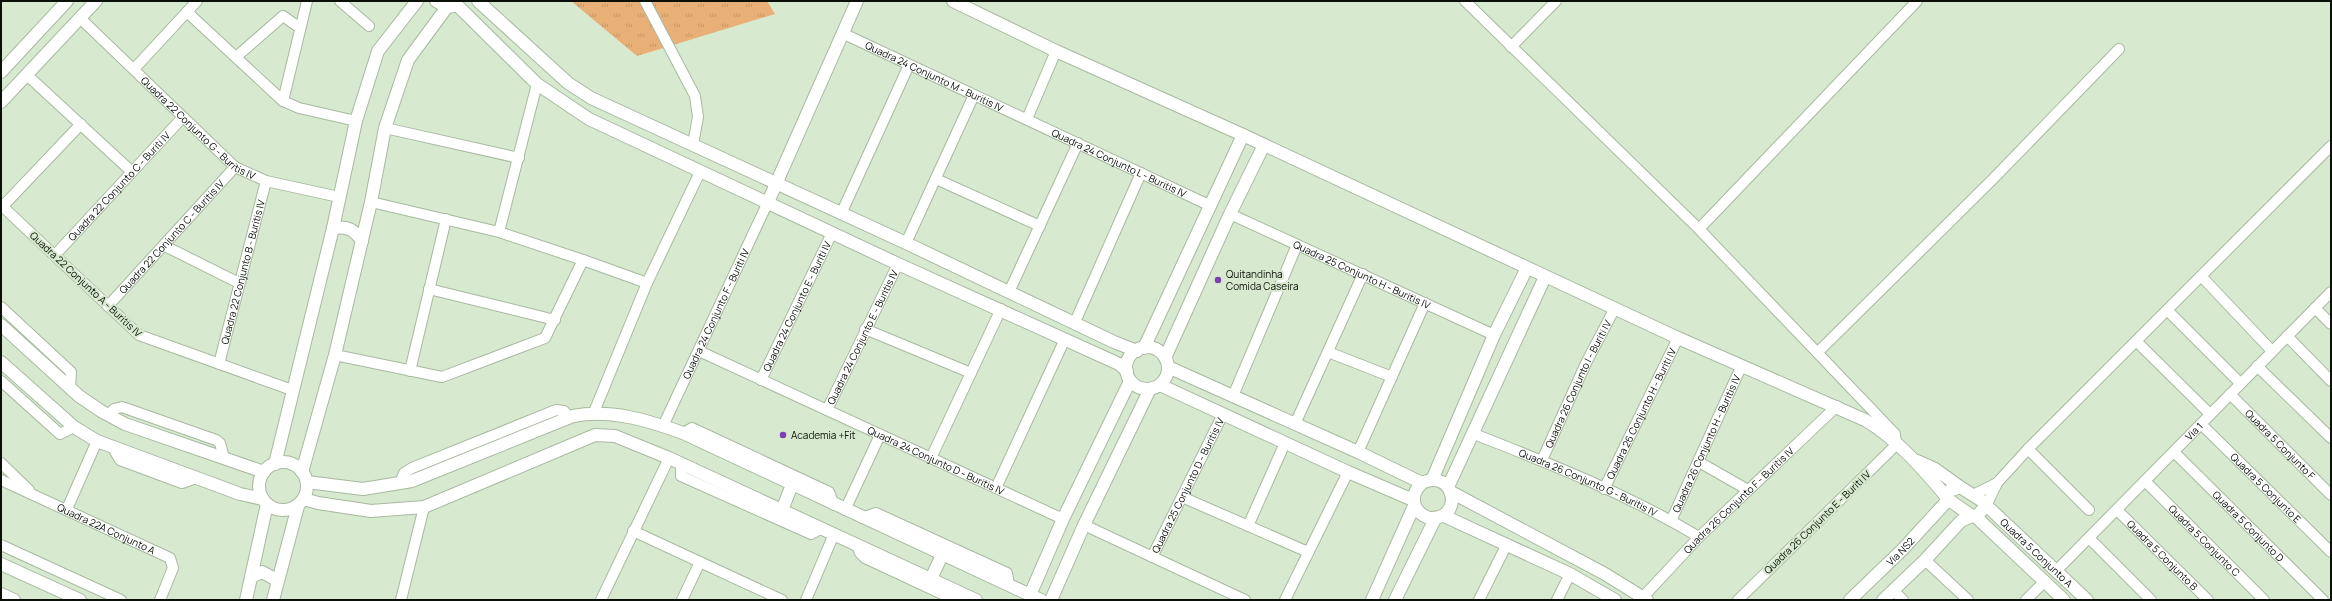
<svg xmlns="http://www.w3.org/2000/svg" width="2332" height="601" font-family="Manrope,sans-serif">
<style>
.grass{fill:url(#grass-tufts)}
.lines{fill:none;stroke-linecap:round;stroke-linejoin:round}
.minor-casing{stroke:#a8b9a0;stroke-width:12}
.tertiary-casing{stroke:#a8b9a0;stroke-width:14}
.minor{stroke:#fff;stroke-width:10}
.tertiary{stroke:#fff;stroke-width:12}
.poi-dot{fill:#813eb2;stroke:#d7e9ce;stroke-width:1.5}
.labels{text-anchor:middle;stroke-width:4;stroke-linejoin:round;paint-order:stroke}
.street-label{font-size:10px;fill:#0a1007;stroke:#d7e9ce}
.poi-label{font-size:10px;fill:#0a1007;stroke:#d7e9ce;text-anchor:start}
</style>
<defs>
<pattern id="grass-tufts" width="24" height="20" patternUnits="userSpaceOnUse"><rect width="24" height="20" fill="#e8b077"/><path d="M3 7l-1-3M5 7V3M7 7l1-3M15 17l-1-3M17 17v-4M19 17l1-3" fill="none" stroke="#c69665"/></pattern>
</defs>
<rect width="100%" height="100%" fill="#d7e9ce"/>
<!-- grass -->
<path class="grass" d="M 571,1 L 767,1 L 775,14 L 637,56 Z"/>
<g class="lines">
<!-- minor casing -->
<g class="minor-casing">
<g id="minor">
<path d="M 340,1 L 369,26"/>
<path d="M 645,1 L 695,96 L 698,117 L 693,144"/>
<path d="M 1465,1 L 1699,229 L 1895,434 L 1896,445 L 1738,600"/>
<path d="M 187,12 L 283,101 L 299,108 L 356,121"/>
<path id="s1" d="M 80,18 L 235,167 L 266,181 L 339,197"/>
<path id="s2" d="M 842,33 L 1211,206"/>
<path d="M 1511,47 L 1556,1"/>
<path d="M 236,57 L 283,16 L 300,28"/>
<path d="M 134,69 L 197,1"/>
<path d="M 27,75 L 132,172"/>
<path d="M 283,101 L 307,1"/>
<path d="M 1027,119 L 1056,51"/>
<path d="M 385,128 L 519,158"/>
<path d="M 936,179 L 1040,226"/>
<path d="M 371,202 L 499,232 L 583,260 L 647,283"/>
<path d="M 1,205 L 139,335 L 292,390"/>
<path d="M 2,207 L 81,124"/>
<path d="M 841,214 L 909,65"/>
<path id="s3" d="M 1230,214 L 1494,335"/>
<path d="M 1699,229 L 1917,1"/>
<path d="M 499,232 L 537,84"/>
<path d="M 906,243 L 974,95"/>
<path d="M 165,246 L 239,283"/>
<path id="s4" d="M 55,255 L 183,117"/>
<path d="M 2201,276 L 2272,351"/>
<path d="M 429,289 L 555,320"/>
<path d="M 1009,292 L 1078,143"/>
<path id="s5" d="M 108,306 L 235,167"/>
<path d="M 1,307 L 71,372 L 70,388"/>
<path d="M 2315,308 L 2331,324"/>
<path d="M 2167,310 L 2240,383"/>
<path d="M 1075,322 L 1141,173"/>
<path d="M 865,329 L 971,373"/>
<path d="M 2287,336 L 2331,381"/>
<path d="M 2136,341 L 2210,414"/>
<path id="s6" d="M 699,351 L 1063,519"/>
<path d="M 1328,352 L 1392,377"/>
<path d="M 1818,352 L 1993,179 L 2119,49"/>
<path d="M 335,355 L 442,377 L 545,338 L 583,260"/>
<path id="s7" d="M 219,364 L 266,181"/>
<path d="M 2257,366 L 2331,438"/>
<path d="M 410,371 L 446,219"/>
<path id="s8" d="M 761,380 L 832,233"/>
<path d="M 1,381 L 60,434 L 74,427"/>
<path id="s9" d="M 2230,394 L 2331,495"/>
<path d="M 1233,396 L 1297,245"/>
<path id="s10" d="M 827,410 L 898,264"/>
<path d="M 594,412 L 647,283 L 700,172"/>
<path d="M 109,415 L 114,409 L 122,407 L 216,440 L 220,443 L 224,458"/>
<path d="M 1295,424 L 1363,274"/>
<path id="s11" d="M 2201,424 L 2331,552"/>
<path id="s12" d="M 663,426 L 768,202"/>
<path d="M 683,433 L 692,428 L 829,492 L 834,505"/>
<path id="s13" d="M 1474,434 C 1551,464 1629,495 1699,537"/>
<path d="M 113,448 L 120,460 L 182,483 L 196,478"/>
<path d="M 2028,449 L 2089,510"/>
<path d="M 1358,452 L 1425,303"/>
<path id="s14" d="M 2174,452 L 2323,600"/>
<path d="M 931,458 L 1001,309"/>
<path id="s15" d="M 1542,460 L 1587,361 L 1615,308"/>
<path d="M 1699,462 L 1748,490"/>
<path d="M 1,463 L 29,490"/>
<path d="M 681,464 L 681,476 L 811,534 L 822,528"/>
<path id="s16" d="M 1,480 L 170,558 L 173,568 L 160,600"/>
<path id="s17" d="M 2145,481 L 2264,600"/>
<path d="M 400,483 L 404,473 L 412,468 L 556,410 L 564,411 L 569,417"/>
<path d="M 996,488 L 1065,339"/>
<path id="s18" d="M 1604,489 L 1678,338"/>
<path d="M 1975,494 L 1997,483"/>
<path d="M 1182,497 L 1308,552"/>
<path d="M 1987,504 L 1997,483 L 2028,449 L 2331,146"/>
<path d="M 67,509 L 97,441"/>
<path d="M 845,510 L 880,435"/>
<path id="s19" d="M 2117,510 L 2208,600"/>
<path d="M 862,518 L 876,513 L 1007,573 L 1009,585"/>
<path id="s20" d="M 1671,521 L 1741,367"/>
<path d="M 1084,525 L 1245,600"/>
<path d="M 1248,526 L 1285,443"/>
<path d="M 633,531 L 782,600"/>
<path d="M 2089,538 L 2151,600"/>
<path d="M 1,545 L 121,600"/>
<path d="M 857,545 L 860,553 L 865,558 L 955,600"/>
<path id="s21" d="M 1152,557 L 1223,414"/>
<path d="M 1925,560 L 1968,600"/>
<path id="s22" d="M 2057,570 L 2331,292"/>
<path d="M 1893,590 L 1903,600"/>
<path id="s23" d="M 1643,597 L 1699,537 L 1837,406"/>
<path d="M 401,600 L 424,507"/>
<path d="M 601,600 L 669,458"/>
<path d="M 682,600 L 700,562"/>
<path d="M 806,600 L 834,534"/>
<path d="M 1285,600 L 1348,472"/>
<path d="M 1479,600 L 1507,544"/>
<path d="M 1557,600 L 1570,574"/>
<path d="M 2026,600 L 2045,581"/>
</g>
</g>
<!-- tertiary casing -->
<g class="tertiary-casing">
<g id="tertiary">
<path d="M 436,1 L 447,7 L 454,6"/>
<path d="M 478,1 L 568,83 L 591,98 L 906,243 L 1114,342 L 1137,351"/>
<path d="M 953,1 L 1056,51 L 1243,135 L 1678,338 L 1865,420 C 1896,438 1922,468 1945,495"/>
<path d="M 457,5 L 537,84 L 589,119 L 898,264 L 1119,364 L 1127,371"/>
<path d="M 1,72 L 67,1"/>
<path d="M 1,102 L 96,1"/>
<path d="M 768,202 L 857,1"/>
<path d="M 333,228 C 347,226 354,229 362,241"/>
<path d="M 1,325 L 79,396 L 101,411 L 125,424 L 264,472"/>
<circle cx="1147" cy="368" r="21"/>
<path d="M 1144,348 L 1243,135"/>
<path d="M 1165,358 L 1230,214 L 1264,145"/>
<path d="M 1,362 L 74,427 L 97,441 L 240,494 L 263,499"/>
<path d="M 1168,367 L 1358,452 L 1422,483 C 1454,467 1466,520 1429,518 C 1412,512 1409,495 1422,483"/>
<path d="M 1160,385 L 1348,472 L 1413,500"/>
<path d="M 1917,461 L 1935,469 L 1960,487"/>
<circle cx="283" cy="486" r="24"/>
<path d="M 275,464 L 333,228 L 356,121 L 378,51 L 417,1"/>
<path d="M 302,472 L 335,355 L 371,202 L 385,128 L 408,60 L 447,7"/>
<path d="M 1432,480 L 1494,335 L 1527,268"/>
<path d="M 307,482 L 363,489 L 412,481 L 573,416 C 611,409 647,420 683,433 L 1041,600"/>
<path d="M 1448,487 L 1545,277"/>
<path d="M 1960,487 L 1987,504 L 1978,515 L 1972,516 L 1946,498 L 1945,495 L 1949,491 Z"/>
<path d="M 1451,492 L 1605,574 L 1647,600"/>
<path d="M 304,499 L 318,503 L 371,511 L 424,507 L 595,435 L 615,436 L 669,458 L 976,600"/>
<path id="s24" d="M 1987,506 L 2087,600"/>
<path d="M 782,510 L 792,485"/>
<path d="M 1444,516 L 1570,574 L 1615,600"/>
<path d="M 1975,516 L 2064,600"/>
<path d="M 1,564 L 80,600"/>
<path d="M 251,577 L 262,572 L 277,580"/>
<path d="M 931,579 L 942,555"/>
<path d="M 1,594 L 14,600"/>
<path d="M 1030,595 L 1063,519 L 1130,381"/>
<path d="M 246,600 L 267,504"/>
<path d="M 273,600 L 298,506"/>
<path d="M 1051,600 L 1084,525 L 1150,389"/>
<path d="M 1372,600 L 1414,506"/>
<path d="M 1395,600 L 1435,519"/>
<path id="s25" d="M 1850,600 L 1903,549 L 1948,500"/>
<path d="M 1883,600 L 1925,560 L 1961,521 L 1972,516"/>
</g>
</g>
<!-- minor -->
<use href="#minor" class="minor"/>
<!-- tertiary -->
<use href="#tertiary" class="tertiary"/>
</g>
<!-- markers -->
<g class="poi-dot">
<circle cx="1218" cy="280" r="4"/>
<circle cx="783" cy="435" r="4"/>
</g>
<g class="labels">
<!-- street labels -->
<g class="street-label">
<text dy="4" stroke="none"><textPath href="#s2" startOffset="102">Quadra 24 Conjunto M - Buritis IV</textPath></text>
<text dy="4" stroke="none"><textPath href="#s1" startOffset="162">Quadra 22 Conjunto G - Buritis IV</textPath></text>
<text dy="4" stroke="none"><textPath href="#s2" startOffset="306">Quadra 24 Conjunto L - Buritis IV</textPath></text>
<text dy="4" stroke="none"><textPath href="#s4" startOffset="94">Quadra 22 Conjunto C - Buriti IV</textPath></text>
<text dy="4" stroke="none"><textPath href="#s5" startOffset="94">Quadra 22 Conjunto C - Buritis IV</textPath></text>
<text dy="4" stroke="none"><textPath href="#s7" startOffset="95">Quadra 22 Conjunto B - Buritis IV</textPath></text>
<text dy="4" stroke="none"><textPath href="#s3" startOffset="145">Quadra 25 Conjunto H - Buritis IV</textPath></text>
<text transform="translate(86 284) rotate(43)" y="4">Quadra 22 Conjunto A - Buritis IV</text>
<text dy="4" stroke="none"><textPath href="#s8" startOffset="82">Quadra 24 Conjunto E - Buriti IV</textPath></text>
<text dy="4" stroke="none"><textPath href="#s12" startOffset="124">Quadra 24 Conjunto F - Buriti IV</textPath></text>
<text dy="4" stroke="none"><textPath href="#s10" startOffset="81">Quadra 24 Conjunto E - Buritis IV</textPath></text>
<text dy="4" stroke="none"><textPath href="#s15" startOffset="84">Quadra 26 Conjunto I - Buriti IV</textPath></text>
<text dy="4" stroke="none"><textPath href="#s18" startOffset="84">Quadra 26 Conjunto H - Buriti IV</textPath></text>
<text dy="4" stroke="none"><textPath href="#s22" startOffset="195">Via 1</textPath></text>
<text dy="4" stroke="none"><textPath href="#s20" startOffset="85">Quadra 26 Conjunto H - Buritis IV</textPath></text>
<text dy="4" stroke="none"><textPath href="#s9" startOffset="71">Quadra 5 Conjunto F</textPath></text>
<text dy="4" stroke="none"><textPath href="#s6" startOffset="261">Quadra 24 Conjunto D - Buritis IV</textPath></text>
<text dy="4" stroke="none"><textPath href="#s13" startOffset="124">Quadra 26 Conjunto G - Buritis IV</textPath></text>
<text dy="4" stroke="none"><textPath href="#s21" startOffset="80">Quadra 25 Conjunto D - Buritis IV</textPath></text>
<text dy="4" stroke="none"><textPath href="#s11" startOffset="91">Quadra 5 Conjunto E</textPath></text>
<text dy="4" stroke="none"><textPath href="#s23" startOffset="136">Quadra 26 Conjunto F - Buritis IV</textPath></text>
<text transform="translate(1817 522) rotate(-44)" y="4">Quadra 26 Conjunto E - Buriti IV</text>
<text dy="4" stroke="none"><textPath href="#s14" startOffset="105">Quadra 5 Conjunto D</textPath></text>
<text dy="4" stroke="none"><textPath href="#s16" startOffset="116">Quadra 22A Conjunto A</textPath></text>
<text dy="4" stroke="none"><textPath href="#s17" startOffset="84">Quadra 5 Conjunto C</textPath></text>
<text dy="4" stroke="none"><textPath href="#s25" startOffset="70">Via NS2</textPath></text>
<text dy="4" stroke="none"><textPath href="#s24" startOffset="68">Quadra 5 Conjunto A</textPath></text>
<text dy="4" stroke="none"><textPath href="#s19" startOffset="64">Quadra 5 Conjunto B</textPath></text>
</g>
<!-- poi labels -->
<g class="poi-label">
<text x="1226" y="278">Quitandinha<tspan x="1226" dy="12">Comida Caseira</tspan></text>
<text x="791" y="439">Academia +Fit</text>
</g>
</g>
<!-- border -->
<rect width="2332" height="601" fill="none" stroke="#0a1007" stroke-width="4"/>
</svg>
